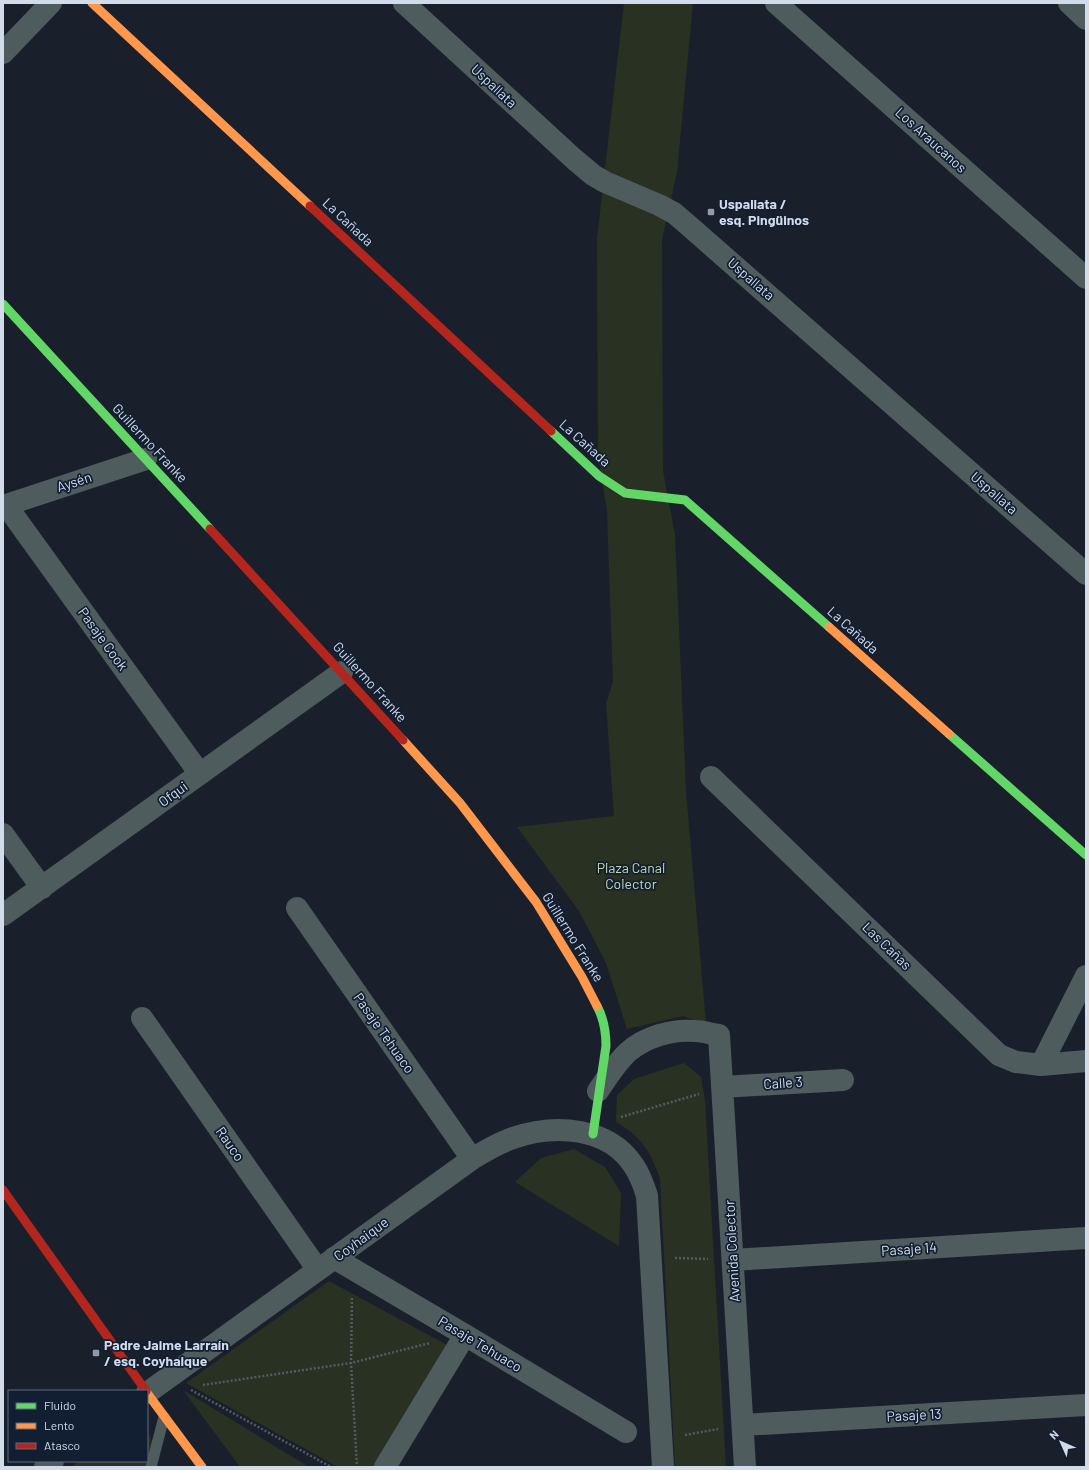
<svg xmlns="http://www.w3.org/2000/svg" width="1089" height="1470" font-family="Barlow,sans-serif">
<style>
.green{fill:#293122}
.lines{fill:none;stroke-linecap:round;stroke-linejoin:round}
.path{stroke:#525c60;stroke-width:2.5;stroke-dasharray:2 2;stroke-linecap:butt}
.lane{stroke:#4e5c5d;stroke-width:11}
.street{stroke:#4e5c5d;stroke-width:22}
.fast{stroke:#63d668;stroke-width:9}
.slow{stroke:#ff974d;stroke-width:9}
.jam{stroke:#b3261e;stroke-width:9}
.poi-dot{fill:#929aa6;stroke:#121f33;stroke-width:1.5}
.labels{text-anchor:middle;stroke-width:3.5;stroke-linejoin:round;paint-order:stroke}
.street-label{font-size:14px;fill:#d2dbe9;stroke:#121f33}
.poi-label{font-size:14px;font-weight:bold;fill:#d2dbe9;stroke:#121f33;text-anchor:start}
.park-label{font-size:14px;fill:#c3dbaa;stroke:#121f33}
</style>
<rect width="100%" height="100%" fill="#1a202b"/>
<!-- green -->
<path class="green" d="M 624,3 L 693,3 L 677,172 L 662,240 L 663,471 L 675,535 L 686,791 L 706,1024 L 683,1016 L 627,1029 L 606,963 L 579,911 L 517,827 L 614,816 L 606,703 L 613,682 L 607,511 L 598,456 L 597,238 Z
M 684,1063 L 701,1077 L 705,1101 L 726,1467 L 675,1467 L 660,1178 C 657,1171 654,1162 650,1155 C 643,1141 629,1129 616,1122 L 617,1095 L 634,1079 Z
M 574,1149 L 605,1167 L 621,1193 L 619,1246 L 515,1182 L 541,1158 Z
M 329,1281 L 449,1346 L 374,1467 L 338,1467 L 186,1383 Z
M 183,1390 L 309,1467 L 240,1467 Z
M 147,1432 C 156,1444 150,1454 146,1467 L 71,1467 L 79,1461 L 147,1461 Z"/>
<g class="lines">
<!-- path -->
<path class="path" d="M 621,1117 L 699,1094
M 675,1258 L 708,1259
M 352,1298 L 351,1363 L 357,1467
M 203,1385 L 351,1363 L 430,1343
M 191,1390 L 331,1467
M 685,1435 L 718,1429"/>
<!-- lane -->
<path class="lane" d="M 151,1467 L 164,1417"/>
<!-- street -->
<path class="street" d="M 404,3 L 574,159 L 593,175 L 605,182 L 659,205 L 674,213 L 688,225 L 1086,574
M 776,3 L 1086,278
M 1069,3 L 1086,19
M 3,53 L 51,3
M 6,505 L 200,774
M 3,506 L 146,459
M 711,777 L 999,1055 L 1016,1062 L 1041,1065 L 1086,1061
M 3,834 L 42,888
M 297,908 L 472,1159
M 3,915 L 342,672
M 142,1018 L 318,1270
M 1041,1065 L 1086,976
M 722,1087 L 843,1080
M 598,1091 C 607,1078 616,1063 628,1052 C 645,1037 672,1029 695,1031 C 703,1031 711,1034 719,1035 L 745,1467
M 334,1258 L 465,1335 L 626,1432
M 733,1260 L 1086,1238
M 147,1393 L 472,1159 C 485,1151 498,1143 513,1138 C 554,1124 608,1126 634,1166 C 640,1175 644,1186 647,1196 L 663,1467
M 743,1425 L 1086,1405
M 45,1467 L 53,1461
M 385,1467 L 465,1335"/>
<!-- fast -->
<path class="fast" d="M 3,304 L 210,529
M 551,431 L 599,476 L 625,493 L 685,500 L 829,627
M 949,734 L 1086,855
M 593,1134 L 606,1046 C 606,1031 604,1019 597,1006"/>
<!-- slow -->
<path class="slow" d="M 92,3 L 310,206
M 829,627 L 949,734
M 403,740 L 460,803 L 536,902 L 582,977 L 597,1006
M 147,1393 L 202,1467"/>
<!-- jam -->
<path class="jam" d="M 310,206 L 551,431
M 210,529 L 403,740
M 3,1190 L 146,1391"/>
</g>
<!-- markers -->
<g class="poi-dot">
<rect x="707" y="208" width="8" height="8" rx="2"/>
<rect x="92" y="1349" width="8" height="8" rx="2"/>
</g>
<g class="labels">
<!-- street labels -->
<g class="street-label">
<text transform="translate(494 86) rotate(43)" y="5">Uspallata</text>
<text transform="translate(931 140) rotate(42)" y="5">Los Araucanos</text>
<text transform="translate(348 222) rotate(43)" y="5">La Cañada</text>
<text transform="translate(751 279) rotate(41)" y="5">Uspallata</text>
<text transform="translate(150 443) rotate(47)" y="5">Guillermo Franke</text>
<text transform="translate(585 443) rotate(42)" y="5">La Cañada</text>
<text transform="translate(74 482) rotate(-18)" y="5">Aysén</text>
<text transform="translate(994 493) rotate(41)" y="5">Uspallata</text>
<text transform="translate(853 630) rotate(42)" y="5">La Cañada</text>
<text transform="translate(103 639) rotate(54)" y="5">Pasaje Cook</text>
<text transform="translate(370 682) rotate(48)" y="5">Guillermo Franke</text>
<text transform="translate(173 794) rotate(-36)" y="5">Ofqui</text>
<text transform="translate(573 937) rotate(58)" y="5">Guillermo Franke</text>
<text transform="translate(887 946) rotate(44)" y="5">Las Cañas</text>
<text transform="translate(384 1033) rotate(55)" y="5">Pasaje Tehuaco</text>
<text transform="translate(783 1083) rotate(-4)" y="5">Calle 3</text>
<text transform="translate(230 1144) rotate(55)" y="5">Rauco</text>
<text transform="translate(361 1239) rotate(-36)" y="5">Coyhaique</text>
<text transform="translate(909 1249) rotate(-4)" y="5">Pasaje 14</text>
<text transform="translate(732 1251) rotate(-93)" y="5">Avenida Colector</text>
<text transform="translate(480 1344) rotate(31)" y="5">Pasaje Tehuaco</text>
<text transform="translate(914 1415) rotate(-3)" y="5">Pasaje 13</text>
</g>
<!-- poi labels -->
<g class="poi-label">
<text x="719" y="209">Uspallata /<tspan x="719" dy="16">esq. Pingüinos</tspan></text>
<text x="104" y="1350">Padre Jaime Larraín<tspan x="104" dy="16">/ esq. Coyhaique</tspan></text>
</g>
<!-- park labels -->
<g class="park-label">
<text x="631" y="873">Plaza Canal<tspan x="631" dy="16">Colector</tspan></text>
</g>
</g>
<!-- border -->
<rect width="1089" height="1470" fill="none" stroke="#d2dbe9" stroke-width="8"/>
<!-- legend -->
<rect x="8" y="1390" width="140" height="72" fill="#121f33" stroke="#5f6a7c"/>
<rect x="16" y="1403" width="20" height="6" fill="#63d668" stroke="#5f6a7c"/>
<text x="44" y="1410" font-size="12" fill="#d2dbe9">Fluido</text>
<rect x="16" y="1423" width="20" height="6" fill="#ff974d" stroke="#5f6a7c"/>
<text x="44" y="1430" font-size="12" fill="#d2dbe9">Lento</text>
<rect x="16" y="1443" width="20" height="6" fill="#b3261e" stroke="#5f6a7c"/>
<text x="44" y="1450" font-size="12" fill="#d2dbe9">Atasco</text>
<!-- north arrow -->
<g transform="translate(1061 1442) rotate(315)" stroke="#121f33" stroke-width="3" paint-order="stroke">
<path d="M0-3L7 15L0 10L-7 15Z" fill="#d2dbe9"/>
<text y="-6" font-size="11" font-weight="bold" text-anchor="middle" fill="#d2dbe9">N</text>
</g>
</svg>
